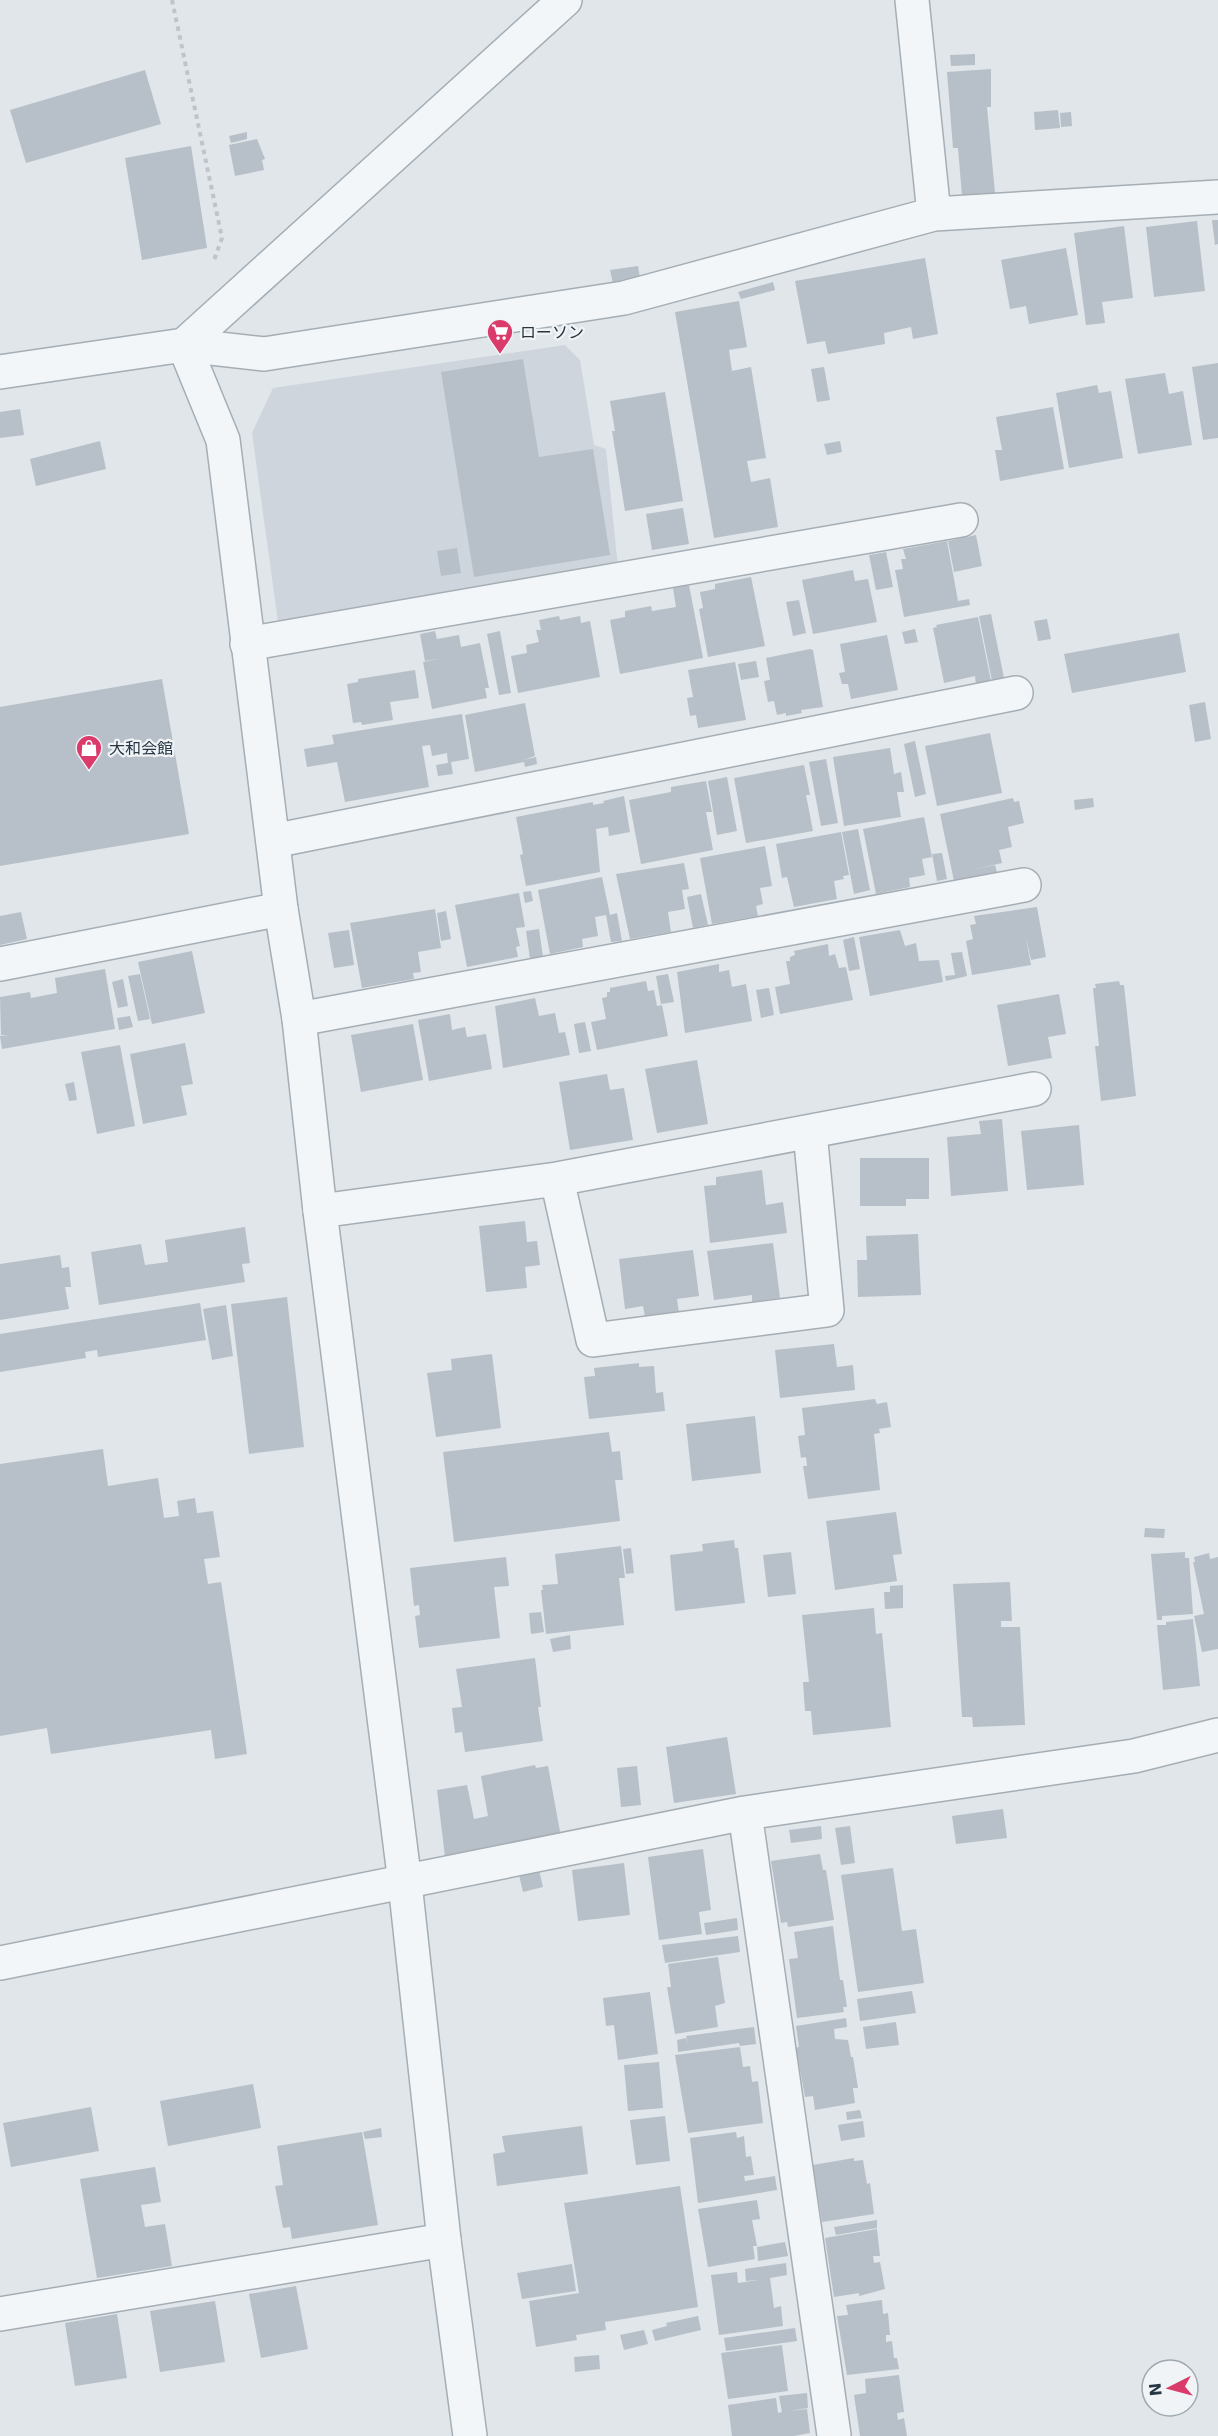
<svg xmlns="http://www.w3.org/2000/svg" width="1218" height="2436" font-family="'DejaVu Sans','Noto Sans JP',sans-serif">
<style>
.built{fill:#ced5dd}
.building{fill:#b7c0c8}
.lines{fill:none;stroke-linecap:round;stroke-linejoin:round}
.minor-casing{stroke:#a5aeb5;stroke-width:36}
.tertiary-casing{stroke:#a5aeb5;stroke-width:36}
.path{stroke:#bec4c9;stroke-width:4;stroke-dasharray:4.5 4.5;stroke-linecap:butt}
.minor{stroke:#f3f6f8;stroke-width:33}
.tertiary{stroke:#f3f6f8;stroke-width:33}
.labels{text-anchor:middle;stroke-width:4.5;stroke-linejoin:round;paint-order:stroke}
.poi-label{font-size:16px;fill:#273643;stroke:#f0f4f7;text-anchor:start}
</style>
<rect width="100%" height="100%" fill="#e0e6ea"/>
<!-- built -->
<path class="built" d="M 565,345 L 580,360 L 594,445 L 606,449 L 618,568 L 279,629 L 252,433 L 273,388 Z"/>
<!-- building -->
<path class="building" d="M 975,54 L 975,65 L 951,66 L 950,55 Z
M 991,69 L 991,107 L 987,107 L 995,193 L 962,196 L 958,148 L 953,148 L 947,72 Z
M 145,70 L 161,124 L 26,163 L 10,110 Z
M 1058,110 L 1060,128 L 1035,130 L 1034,112 Z
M 1071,112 L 1072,126 L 1061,127 L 1060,113 Z
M 247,132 L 247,139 L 231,143 L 229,136 Z
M 257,139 L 265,159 L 262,160 L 264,170 L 235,176 L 229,145 Z
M 191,146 L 207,248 L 142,260 L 125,158 Z
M 1212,220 L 1218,220 L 1218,244 L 1215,245 Z
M 1197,221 L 1205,291 L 1154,297 L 1146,227 Z
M 1124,226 L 1133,298 L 1102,302 L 1105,323 L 1086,325 L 1074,233 Z
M 1066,248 L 1078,315 L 1029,324 L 1026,306 L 1010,309 L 1001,260 Z
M 925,258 L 938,334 L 913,339 L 911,327 L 884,333 L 885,344 L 828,354 L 825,341 L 807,344 L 795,281 Z
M 638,266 L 641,284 L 614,288 L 610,270 Z
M 773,282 L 775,290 L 741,299 L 738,292 Z
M 739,301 L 747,347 L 729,350 L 732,371 L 751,367 L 766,458 L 747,461 L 751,482 L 770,478 L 778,527 L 714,538 L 675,312 Z
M 523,359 L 539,457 L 593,449 L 610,555 L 474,577 L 441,372 Z
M 1218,363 L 1218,438 L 1203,440 L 1192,367 Z
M 824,367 L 830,400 L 817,402 L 811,369 Z
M 1165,373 L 1169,394 L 1183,391 L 1192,445 L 1138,454 L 1125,379 Z
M 1097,385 L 1099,393 L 1111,391 L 1123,458 L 1069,468 L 1056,393 Z
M 665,392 L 683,501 L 625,511 L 612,431 L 615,431 L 610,401 Z
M 1053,407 L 1064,469 L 1000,481 L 995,450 L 1002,450 L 996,417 Z
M 20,409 L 24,435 L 0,438 L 0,412 Z
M 100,441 L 106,469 L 36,486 L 30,459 Z
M 840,441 L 842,452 L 827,455 L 824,444 Z
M 683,508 L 689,544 L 652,550 L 646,514 Z
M 976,535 L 982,566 L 954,572 L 948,541 Z
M 947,541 L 958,601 L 969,599 L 970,605 L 904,617 L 895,570 L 903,569 L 901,559 L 906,559 L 903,549 Z
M 457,548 L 461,573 L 441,576 L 437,551 Z
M 886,552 L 893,587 L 876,590 L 869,555 Z
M 853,570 L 855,581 L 868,579 L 877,622 L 813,634 L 802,580 Z
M 751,577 L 765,646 L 708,657 L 699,609 L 703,608 L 700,592 L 715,589 L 715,584 Z
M 689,585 L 703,658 L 620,674 L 610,620 L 625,617 L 625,611 L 651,606 L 652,611 L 676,607 L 673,588 Z
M 799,600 L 806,633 L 793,636 L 786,602 Z
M 991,614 L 1004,678 L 992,681 L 979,616 Z
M 559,616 L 560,620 L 580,616 L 581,623 L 590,621 L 600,677 L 518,693 L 511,656 L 527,653 L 526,645 L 539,642 L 536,630 L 541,630 L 539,620 Z
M 978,617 L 991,681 L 976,685 L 975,676 L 944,683 L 933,628 L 937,627 L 936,625 Z
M 1047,619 L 1051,639 L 1038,641 L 1034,621 Z
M 915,629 L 918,642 L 905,644 L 902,632 Z
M 435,631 L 437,639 L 459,635 L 461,647 L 480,643 L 489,688 L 485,688 L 487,698 L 432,709 L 423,662 L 437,659 L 425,661 L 420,634 Z
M 500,631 L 511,693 L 499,695 L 487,634 Z
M 1179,633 L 1186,672 L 1072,693 L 1064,654 Z
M 887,635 L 898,690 L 851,699 L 848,684 L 842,684 L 839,673 L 845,672 L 840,644 Z
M 810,649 L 813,650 L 823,707 L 801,710 L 802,713 L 786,716 L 786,713 L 777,715 L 774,701 L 768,702 L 764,681 L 770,680 L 766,658 Z
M 756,661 L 759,677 L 741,680 L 738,664 Z
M 735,662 L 746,720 L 698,728 L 696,715 L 690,716 L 687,698 L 693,697 L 688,670 Z
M 415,670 L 419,698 L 390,702 L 393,720 L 362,725 L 361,722 L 353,723 L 347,684 L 358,682 L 358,679 Z
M 162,679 L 189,834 L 0,866 L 0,707 Z
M 1205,702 L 1211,739 L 1195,742 L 1189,705 Z
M 525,703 L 535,756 L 523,760 L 536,757 L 537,764 L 525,767 L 524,762 L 475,772 L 465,715 Z
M 462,714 L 469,759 L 451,762 L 453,774 L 438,776 L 436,765 L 448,763 L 447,753 L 432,756 L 430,745 L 422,746 L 429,787 L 345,802 L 337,762 L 307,767 L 304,749 L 334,744 L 332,735 Z
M 990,733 L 1002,793 L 937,806 L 925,746 Z
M 915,741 L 926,794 L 915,797 L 904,744 Z
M 890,748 L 894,774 L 901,772 L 904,792 L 897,792 L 901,817 L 844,826 L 833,757 Z
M 826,759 L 838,823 L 821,826 L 809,762 Z
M 804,765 L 810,795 L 806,795 L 813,831 L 746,843 L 734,778 Z
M 727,777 L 737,831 L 717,835 L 708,781 Z
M 706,781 L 712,812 L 706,812 L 713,850 L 641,864 L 629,800 L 671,792 L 671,787 Z
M 624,796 L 630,832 L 609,836 L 608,827 L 596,829 L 600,872 L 526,886 L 520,855 L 523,854 L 516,817 L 593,802 L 593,805 L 604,803 L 603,801 Z
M 1013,798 L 1014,802 L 1019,801 L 1024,823 L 1008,827 L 1012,847 L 999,850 L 1002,863 L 971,870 L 995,865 L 997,872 L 954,881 L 940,814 Z
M 1093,798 L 1094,807 L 1075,810 L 1074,800 Z
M 924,817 L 932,857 L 922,859 L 925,875 L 909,878 L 910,887 L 876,894 L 863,829 Z
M 858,829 L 870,890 L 854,894 L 842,832 Z
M 841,832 L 849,875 L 843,876 L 844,879 L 834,881 L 837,899 L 794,907 L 787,877 L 782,878 L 776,844 Z
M 765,846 L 772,886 L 760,888 L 763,904 L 756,906 L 758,916 L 712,924 L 700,858 Z
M 942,853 L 947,879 L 937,881 L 932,854 Z
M 684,863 L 689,889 L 682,890 L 685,909 L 668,912 L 671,932 L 630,939 L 616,874 Z
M 602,877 L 610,915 L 617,913 L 622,941 L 611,942 L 606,915 L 595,917 L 598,936 L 582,939 L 583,947 L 550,954 L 538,890 Z
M 531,891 L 533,901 L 525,903 L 523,892 Z
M 519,893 L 525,927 L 516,928 L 520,946 L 516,947 L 518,957 L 467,967 L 455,905 Z
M 701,894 L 708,925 L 693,928 L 687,897 Z
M 1037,907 L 1046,957 L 1031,960 L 1025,933 L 1031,965 L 972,975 L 966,941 L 973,939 L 970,925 L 976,924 L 974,916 Z
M 435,909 L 441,948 L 418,952 L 421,972 L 413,973 L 414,979 L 362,988 L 350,923 Z
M 446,911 L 451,939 L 441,941 L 437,913 Z
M 21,912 L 27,939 L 0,945 L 0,916 Z
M 539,929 L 543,957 L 530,959 L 526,931 Z
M 349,930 L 354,965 L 334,968 L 328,933 Z
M 900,930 L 905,946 L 916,943 L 919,961 L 939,960 L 943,982 L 870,996 L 859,937 Z
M 854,937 L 860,969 L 849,971 L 843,940 Z
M 828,944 L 829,956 L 835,954 L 839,968 L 846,967 L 853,1000 L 780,1014 L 775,987 L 790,984 L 786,961 L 790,961 L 790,957 L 795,955 L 794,951 Z
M 192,951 L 205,1013 L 152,1024 L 138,962 Z
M 962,952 L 967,976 L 946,981 L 945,976 L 955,975 L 951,953 Z
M 719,964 L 719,972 L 729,970 L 732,987 L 746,984 L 752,1021 L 685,1033 L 677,972 Z
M 105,969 L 115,1029 L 2,1049 L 0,1036 L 9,1035 L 1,1035 L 0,997 L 30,992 L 31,998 L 57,993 L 55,978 Z
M 140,974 L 150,1019 L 138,1021 L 128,976 Z
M 668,974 L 674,1002 L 661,1004 L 656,976 Z
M 123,979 L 128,1006 L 118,1008 L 112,982 Z
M 646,981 L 648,991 L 654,990 L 657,1006 L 662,1005 L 668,1036 L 597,1050 L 591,1022 L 606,1019 L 602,998 L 607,997 L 607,992 L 610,992 L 610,988 Z
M 1119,981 L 1120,985 L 1124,985 L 1136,1096 L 1101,1101 L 1095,1046 L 1099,1046 L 1093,988 L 1096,988 L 1095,984 Z
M 769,988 L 774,1015 L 761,1018 L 756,990 Z
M 1059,994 L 1066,1034 L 1048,1037 L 1052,1058 L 1008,1066 L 997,1005 Z
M 535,998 L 539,1016 L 555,1013 L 559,1033 L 565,1032 L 570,1055 L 503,1068 L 495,1006 Z
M 450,1014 L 452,1030 L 465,1027 L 467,1037 L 486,1034 L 492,1069 L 429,1081 L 418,1020 Z
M 130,1016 L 133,1027 L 119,1030 L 117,1018 Z
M 585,1022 L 591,1051 L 579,1053 L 574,1024 Z
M 413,1024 L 423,1080 L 361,1092 L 351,1035 Z
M 185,1043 L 193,1084 L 181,1086 L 187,1115 L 143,1124 L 130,1054 Z
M 120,1045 L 135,1126 L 97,1134 L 81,1052 Z
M 697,1060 L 708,1124 L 657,1133 L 645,1069 Z
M 607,1074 L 610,1090 L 624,1088 L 633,1140 L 570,1150 L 559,1082 Z
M 74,1082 L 77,1100 L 69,1101 L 65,1084 Z
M 1002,1119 L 1008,1191 L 951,1196 L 947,1137 L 981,1134 L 979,1121 Z
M 1079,1125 L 1084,1185 L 1027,1190 L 1021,1131 Z
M 860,1158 L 929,1158 L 929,1199 L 906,1199 L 906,1206 L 860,1206 Z
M 762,1170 L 766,1205 L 783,1202 L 787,1233 L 710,1243 L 704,1186 L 716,1185 L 716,1177 Z
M 525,1221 L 527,1242 L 537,1241 L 540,1265 L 525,1267 L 527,1288 L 486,1292 L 479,1226 Z
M 245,1227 L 250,1263 L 242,1264 L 245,1282 L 99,1305 L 91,1252 L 141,1244 L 145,1265 L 168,1262 L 165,1240 Z
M 918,1234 L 921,1295 L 858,1297 L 857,1260 L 867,1260 L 866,1236 Z
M 773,1243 L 780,1298 L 752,1302 L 752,1295 L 714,1300 L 707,1251 Z
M 693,1250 L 699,1296 L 677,1299 L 679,1313 L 645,1317 L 643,1306 L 625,1309 L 619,1259 Z
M 60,1255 L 62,1268 L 69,1267 L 71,1287 L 65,1287 L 69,1309 L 0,1320 L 0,1264 Z
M 287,1297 L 304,1447 L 249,1454 L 231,1304 Z
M 200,1303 L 206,1340 L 98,1357 L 97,1350 L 85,1352 L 86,1358 L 0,1372 L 0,1334 Z
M 226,1305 L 233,1356 L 212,1360 L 203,1309 Z
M 834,1344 L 837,1367 L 853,1365 L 855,1390 L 780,1398 L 775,1350 Z
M 492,1354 L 501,1428 L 436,1437 L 427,1373 L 452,1370 L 451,1359 Z
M 639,1363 L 639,1367 L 654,1366 L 656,1393 L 663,1392 L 665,1411 L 589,1419 L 584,1377 L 595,1376 L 594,1368 Z
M 875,1399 L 877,1404 L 887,1402 L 891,1427 L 879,1429 L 880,1433 L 874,1434 L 880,1490 L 808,1499 L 803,1466 L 807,1466 L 806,1457 L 801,1458 L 798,1436 L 805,1435 L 802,1408 Z
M 755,1416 L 761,1473 L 692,1481 L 686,1424 Z
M 609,1432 L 612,1452 L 620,1451 L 623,1480 L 615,1480 L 620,1521 L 454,1542 L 443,1452 Z
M 103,1449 L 108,1486 L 158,1478 L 164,1518 L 179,1516 L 177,1501 L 195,1498 L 197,1513 L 213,1511 L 220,1557 L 204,1559 L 208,1584 L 221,1582 L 247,1754 L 215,1759 L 211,1730 L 51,1754 L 47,1728 L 0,1736 L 0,1464 Z
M 896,1512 L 902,1554 L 893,1555 L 897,1581 L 835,1590 L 826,1521 Z
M 1145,1528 L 1165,1529 L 1164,1538 L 1144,1537 Z
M 734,1540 L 735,1548 L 738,1548 L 745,1603 L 675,1611 L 670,1555 L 703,1551 L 702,1544 Z
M 621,1546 L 625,1578 L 619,1578 L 624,1625 L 546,1634 L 541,1590 L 543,1590 L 542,1585 L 558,1584 L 555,1554 Z
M 631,1548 L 634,1573 L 626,1574 L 623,1549 Z
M 791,1552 L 796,1594 L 768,1597 L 763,1555 Z
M 1185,1552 L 1185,1558 L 1189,1558 L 1193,1614 L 1162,1616 L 1162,1620 L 1157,1620 L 1151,1554 Z
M 1209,1553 L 1210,1559 L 1218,1557 L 1218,1649 L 1202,1652 L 1194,1616 L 1204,1614 L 1193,1562 L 1195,1562 L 1194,1557 Z
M 506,1557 L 509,1586 L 494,1587 L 500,1638 L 419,1648 L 415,1616 L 420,1615 L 419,1605 L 414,1606 L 410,1568 Z
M 1010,1582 L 1012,1621 L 1001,1621 L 1001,1627 L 1020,1627 L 1025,1725 L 973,1727 L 972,1717 L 962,1717 L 953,1584 Z
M 903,1585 L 903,1608 L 885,1609 L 884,1592 L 890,1592 L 890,1586 Z
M 874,1608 L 876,1634 L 882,1633 L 891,1727 L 813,1735 L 811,1711 L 805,1711 L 803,1682 L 809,1682 L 802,1615 Z
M 541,1612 L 544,1632 L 531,1634 L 529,1613 Z
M 1193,1619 L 1200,1686 L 1163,1690 L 1157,1625 L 1166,1625 L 1166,1622 Z
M 570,1635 L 571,1649 L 553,1652 L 550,1639 Z
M 535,1658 L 541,1707 L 538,1707 L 543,1741 L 465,1752 L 462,1732 L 455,1733 L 452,1708 L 462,1707 L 456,1669 Z
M 727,1737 L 736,1794 L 674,1803 L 666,1747 Z
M 535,1765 L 536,1768 L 548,1766 L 561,1837 L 445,1857 L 437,1790 L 467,1785 L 474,1819 L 488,1816 L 481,1776 Z
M 637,1766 L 641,1805 L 621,1807 L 617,1768 Z
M 1003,1809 L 1007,1838 L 956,1844 L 952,1816 Z
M 821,1826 L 822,1839 L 791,1843 L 789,1830 Z
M 850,1826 L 855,1863 L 841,1865 L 835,1828 Z
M 703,1849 L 711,1910 L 699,1912 L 702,1934 L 659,1940 L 648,1857 Z
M 820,1854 L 823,1870 L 826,1870 L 834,1920 L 788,1927 L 787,1922 L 781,1923 L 771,1861 Z
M 624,1863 L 630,1915 L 578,1921 L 572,1870 Z
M 893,1868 L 902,1931 L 916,1929 L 924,1983 L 858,1992 L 841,1875 Z
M 539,1870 L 543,1887 L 523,1892 L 519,1875 Z
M 737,1918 L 738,1930 L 706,1935 L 704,1923 Z
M 833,1926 L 840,1980 L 843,1980 L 847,2007 L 843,2007 L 844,2012 L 797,2018 L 789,1959 L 798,1958 L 794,1932 Z
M 738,1936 L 740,1952 L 665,1963 L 662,1945 Z
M 718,1957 L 725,2003 L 715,2006 L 718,2027 L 675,2034 L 667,1987 L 671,1987 L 668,1964 Z
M 912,1991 L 916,2013 L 860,2021 L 857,1999 Z
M 650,1992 L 658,2054 L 618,2060 L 614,2025 L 606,2026 L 603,1998 Z
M 846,2018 L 847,2027 L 834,2029 L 835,2039 L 848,2040 L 851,2057 L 853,2057 L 858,2088 L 853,2088 L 855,2103 L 815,2110 L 813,2096 L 805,2097 L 796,2048 L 799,2047 L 796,2026 Z
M 896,2022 L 899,2045 L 866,2049 L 863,2027 Z
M 754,2027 L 756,2044 L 740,2046 L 739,2043 L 678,2052 L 677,2040 L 686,2038 L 688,2044 L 686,2036 Z
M 740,2047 L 743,2067 L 750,2066 L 752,2082 L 758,2081 L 763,2123 L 688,2133 L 675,2055 Z
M 659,2062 L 663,2108 L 628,2111 L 624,2065 Z
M 253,2084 L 261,2128 L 168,2146 L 160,2101 Z
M 91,2107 L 99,2151 L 11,2167 L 3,2123 Z
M 860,2110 L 862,2118 L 847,2120 L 846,2112 Z
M 665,2116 L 670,2161 L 636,2165 L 630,2120 Z
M 863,2121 L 865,2137 L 841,2141 L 838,2125 Z
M 582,2126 L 588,2174 L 497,2186 L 493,2154 L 505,2152 L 502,2136 Z
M 381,2128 L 382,2137 L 365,2139 L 363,2132 Z
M 362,2132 L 378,2225 L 292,2239 L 290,2227 L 283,2228 L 275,2186 L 283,2185 L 277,2146 Z
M 736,2132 L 737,2138 L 744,2136 L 746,2157 L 751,2156 L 754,2175 L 744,2176 L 745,2181 L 775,2176 L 777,2190 L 698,2203 L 690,2138 Z
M 854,2158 L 854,2161 L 863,2160 L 867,2184 L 870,2183 L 874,2214 L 822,2222 L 813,2165 Z
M 155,2167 L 161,2202 L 141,2205 L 145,2227 L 165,2224 L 172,2266 L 97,2278 L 80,2179 Z
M 680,2186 L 698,2307 L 605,2322 L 606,2330 L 576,2335 L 577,2340 L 536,2347 L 529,2301 L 579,2293 L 564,2203 Z
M 757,2200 L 760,2219 L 752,2220 L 757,2246 L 753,2246 L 755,2259 L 708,2267 L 698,2209 Z
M 877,2220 L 877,2228 L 836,2235 L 834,2227 Z
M 877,2229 L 880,2256 L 873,2256 L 874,2263 L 880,2262 L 885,2289 L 859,2296 L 859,2293 L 834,2297 L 825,2238 Z
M 785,2242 L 788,2256 L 758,2261 L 757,2247 Z
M 786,2263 L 787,2275 L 770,2278 L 774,2308 L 781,2306 L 783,2326 L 719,2335 L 711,2275 L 737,2272 L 738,2283 L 758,2280 L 746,2281 L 745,2269 Z
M 572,2264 L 576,2291 L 522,2299 L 517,2273 Z
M 296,2286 L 308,2349 L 261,2358 L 249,2294 Z
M 882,2300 L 883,2314 L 888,2313 L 890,2335 L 886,2335 L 886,2342 L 892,2341 L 894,2358 L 897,2358 L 899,2369 L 847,2375 L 837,2316 L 848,2315 L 846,2305 Z
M 215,2301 L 225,2362 L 160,2372 L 150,2311 Z
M 117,2314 L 127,2378 L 75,2386 L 65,2323 Z
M 698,2316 L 701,2330 L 655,2341 L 652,2330 L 667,2326 L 666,2323 Z
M 795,2328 L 797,2341 L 726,2351 L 724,2338 Z
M 644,2330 L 648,2344 L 624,2350 L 620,2335 Z
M 782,2345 L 788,2391 L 728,2399 L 721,2353 Z
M 599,2355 L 600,2369 L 575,2372 L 574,2357 Z
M 899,2375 L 904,2412 L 897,2413 L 898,2420 L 904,2418 L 907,2436 L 860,2436 L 854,2395 L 866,2393 L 865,2379 Z
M 807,2393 L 808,2408 L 789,2411 L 807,2409 L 810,2433 L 794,2436 L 732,2436 L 728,2405 L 776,2398 L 778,2413 L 782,2412 L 779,2396 Z"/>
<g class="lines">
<!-- minor casing -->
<g class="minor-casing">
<path id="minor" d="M 912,0 L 934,214
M 184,345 L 264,354 L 624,298 L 934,214 L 1218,197
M 247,644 L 961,520
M 273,841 L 1016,693
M 0,964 L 281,909
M 299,1019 L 1024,885
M 557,1179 L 593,1340 L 827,1310 L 810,1132
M 320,1211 L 557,1179 L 1034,1089
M 745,1813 L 834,2435
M 0,1963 L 745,1813 L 1134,1756 L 1218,1735
M 0,2314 L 444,2240"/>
</g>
<!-- tertiary casing -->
<g class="tertiary-casing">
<path id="tertiary" d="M 184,345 L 223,440 L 281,909 L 299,1019 L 320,1211 L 405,1883 L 444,2240 L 470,2436
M 0,372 L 184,345 L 565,0"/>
</g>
<!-- path -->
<path class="path" d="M 172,0 L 222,238 L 214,260"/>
<!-- minor -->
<use href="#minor" class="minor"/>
<!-- tertiary -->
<use href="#tertiary" class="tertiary"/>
</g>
<!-- icons -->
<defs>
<g id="supermarket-pin" transform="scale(1.35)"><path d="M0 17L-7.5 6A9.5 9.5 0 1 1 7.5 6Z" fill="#da3b6b" stroke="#f0f4f7"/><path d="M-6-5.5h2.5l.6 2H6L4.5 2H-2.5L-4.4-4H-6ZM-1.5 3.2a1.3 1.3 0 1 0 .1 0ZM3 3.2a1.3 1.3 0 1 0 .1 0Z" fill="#fff"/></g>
<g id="shop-pin" transform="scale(1.35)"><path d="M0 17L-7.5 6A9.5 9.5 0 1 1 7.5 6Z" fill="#da3b6b" stroke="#f0f4f7"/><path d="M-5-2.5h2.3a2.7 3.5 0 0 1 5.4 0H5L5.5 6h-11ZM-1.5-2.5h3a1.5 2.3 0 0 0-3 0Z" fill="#fff"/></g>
</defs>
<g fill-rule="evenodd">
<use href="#supermarket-pin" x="500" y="332"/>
<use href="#shop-pin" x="89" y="748"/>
</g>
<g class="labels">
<!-- poi labels -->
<g class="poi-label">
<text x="520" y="338">ローソン</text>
<text x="109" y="754">大和会館</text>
</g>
</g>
<!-- north arrow -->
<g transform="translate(1170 2388) rotate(264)"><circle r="28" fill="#f0f4f7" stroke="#a0a8af" stroke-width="1.5"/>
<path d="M0-4.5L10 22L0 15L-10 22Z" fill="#da3b6b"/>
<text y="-9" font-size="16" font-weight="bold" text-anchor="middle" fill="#273643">N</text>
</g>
</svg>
